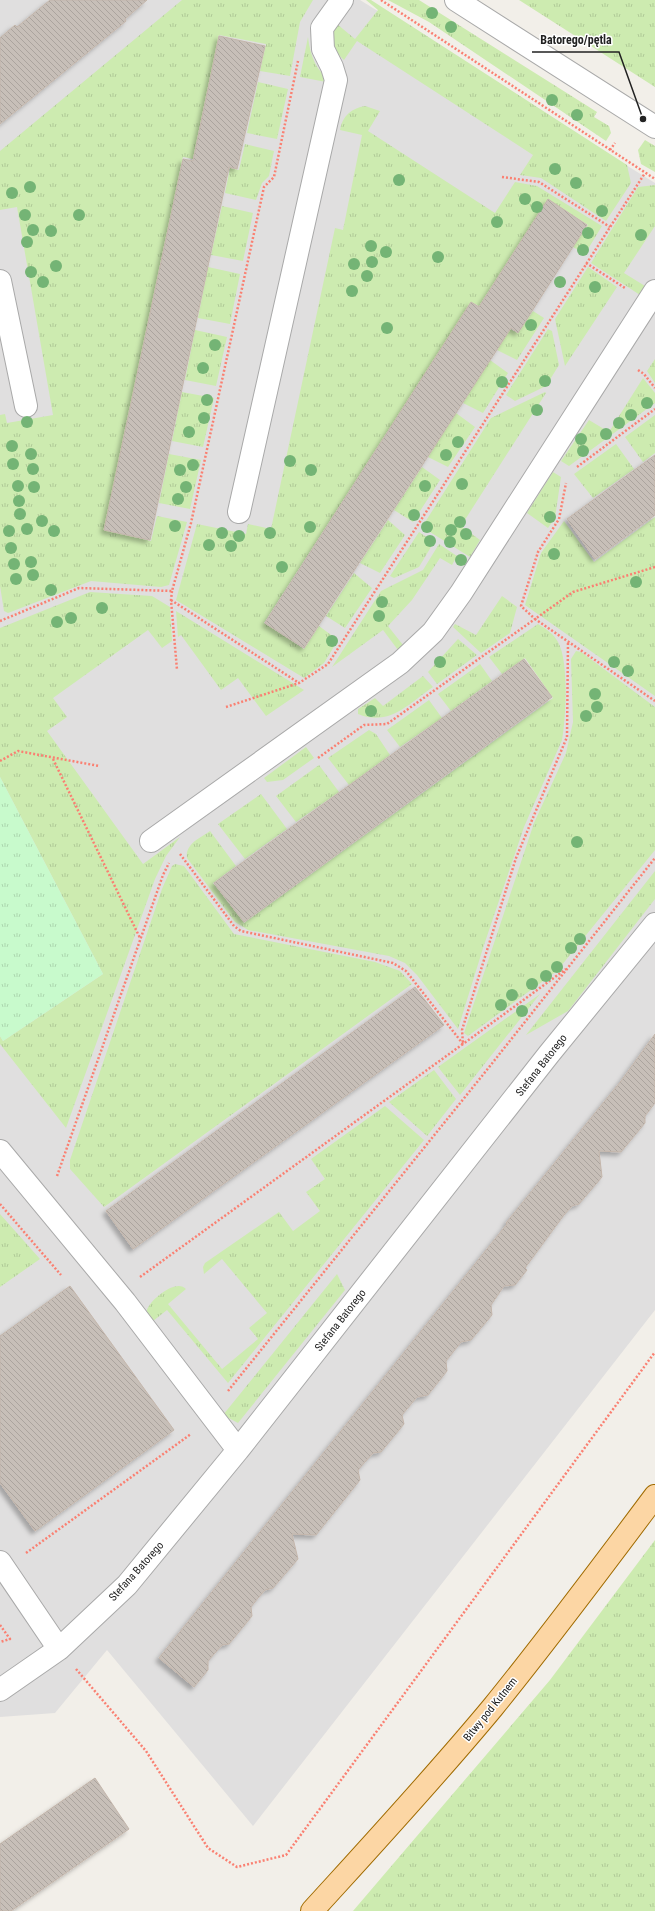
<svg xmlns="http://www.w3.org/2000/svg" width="655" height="1911" font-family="'Roboto Condensed',sans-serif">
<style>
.residential{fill:#e0dfdf}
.grass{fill:url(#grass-tufts)}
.park{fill:url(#park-tufts)}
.building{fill:url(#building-back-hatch);stroke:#c4b6ab;filter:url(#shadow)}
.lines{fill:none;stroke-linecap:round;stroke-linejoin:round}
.minor-casing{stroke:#a9a9a9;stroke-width:24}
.major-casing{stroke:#a06b00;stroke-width:24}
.path{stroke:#fa8072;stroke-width:2.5;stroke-dasharray:2 2;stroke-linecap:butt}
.minor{stroke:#fff;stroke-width:22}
.major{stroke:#fcd6a4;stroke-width:22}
.tree{fill:#74b475}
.labels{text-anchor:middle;stroke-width:3;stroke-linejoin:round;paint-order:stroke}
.street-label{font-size:11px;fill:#222;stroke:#fff}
.leader{fill:none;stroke:#222;stroke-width:1.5}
.callout-dot{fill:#222;stroke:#fff;stroke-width:1.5}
.callout-label{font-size:12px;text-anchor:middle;font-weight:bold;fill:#222;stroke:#fff;stroke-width:3;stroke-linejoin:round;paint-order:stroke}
</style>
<defs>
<pattern id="grass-tufts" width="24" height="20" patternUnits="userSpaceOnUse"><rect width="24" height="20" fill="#cdebb0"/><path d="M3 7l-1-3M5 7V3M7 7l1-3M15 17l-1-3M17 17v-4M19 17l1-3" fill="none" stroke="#b0c997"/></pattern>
<pattern id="park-tufts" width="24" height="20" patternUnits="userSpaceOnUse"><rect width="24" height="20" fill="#c8facc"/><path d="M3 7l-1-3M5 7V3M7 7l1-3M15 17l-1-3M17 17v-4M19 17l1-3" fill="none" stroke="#acd6af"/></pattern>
<pattern id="building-back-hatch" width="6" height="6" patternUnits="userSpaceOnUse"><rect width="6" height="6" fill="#c7bfb8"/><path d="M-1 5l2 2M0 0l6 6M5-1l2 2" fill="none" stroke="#aba49e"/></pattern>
<filter id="shadow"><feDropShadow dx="-3.5" dy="3.5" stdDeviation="2" flood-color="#0004"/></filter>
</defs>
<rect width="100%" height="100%" fill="#f2efe9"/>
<!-- residential -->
<path class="residential" d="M 0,0 L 360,0 L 655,183 L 655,1310 L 253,1826 L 107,1650 L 55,1713 L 0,1717 Z"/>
<!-- grass -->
<path class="grass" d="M 182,0 L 313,0 L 300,22 L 290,76 L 260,71 L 266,44 L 219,35 L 193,159 L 183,157 L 104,530 L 151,541 L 157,516 L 187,522 L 169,585 L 161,587 L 91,581 L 8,613 L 4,611 L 0,586 L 0,415 L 5,414 L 7,423 L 53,415 L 17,207 L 0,210 L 0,151 Z
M 366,0 L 371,0 L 627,165 L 631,183 L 606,221 L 541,178 L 520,175 L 533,155 L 357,41 L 344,60 C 332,49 329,39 337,24 L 355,39 L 378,10 Z
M 388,0 L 419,0 L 597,112 L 594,117 L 609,126 L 611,133 L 606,141 L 429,22 Z
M 519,0 L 655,0 L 655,87 Z
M 308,37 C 309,46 311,55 315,63 C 319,71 323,72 326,82 L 300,77 Z
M 258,82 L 288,89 L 277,139 L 247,133 Z
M 365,106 L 380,111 L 368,131 L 495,213 L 515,182 L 537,186 L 602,226 L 585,254 L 573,247 L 588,225 L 548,199 L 479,306 L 471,302 L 264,623 L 304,649 L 319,626 L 338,640 L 324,663 L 304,678 L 176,600 L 197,524 L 246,534 L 248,524 L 271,529 L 335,228 L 343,230 L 362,135 L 340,130 C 342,116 352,108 365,106 Z
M 645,140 L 655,146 L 655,172 L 641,164 L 638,150 Z
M 245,144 L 274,151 L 269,176 L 262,183 L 256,200 L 225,193 L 230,168 L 239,170 Z
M 655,185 L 655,226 L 624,273 L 645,286 L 640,295 L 591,263 L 638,187 Z
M 222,206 L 253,213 L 243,261 L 211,255 Z
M 208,267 L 240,274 L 230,324 L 198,318 Z
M 588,267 L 617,287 L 565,366 L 555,319 Z
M 533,311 L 544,318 L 517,360 L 497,350 L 510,329 L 518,333 Z
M 548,329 L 552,331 L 559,365 L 546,386 L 515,401 L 506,395 Z
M 195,330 L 227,337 L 216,386 L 185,380 Z
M 655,359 L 655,383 L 647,371 Z
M 490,360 L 508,373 L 483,413 L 463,403 Z
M 643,378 L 655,393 L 655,403 L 569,466 L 561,461 L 589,420 L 609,432 Z
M 182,392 L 214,398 L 203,447 L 172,441 Z
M 545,392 L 546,393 L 461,526 L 480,540 L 470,557 L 422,527 L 491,418 Z
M 456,413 L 475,427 L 448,467 L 428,457 Z
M 655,415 L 655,453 L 643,462 L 625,437 Z
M 616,444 L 634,469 L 593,498 L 574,474 Z
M 169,454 L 201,460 L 190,509 L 159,503 Z
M 422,467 L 440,480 L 413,522 L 394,510 Z
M 553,472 L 561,477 L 555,518 L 548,528 L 527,513 Z
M 655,517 L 655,696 L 525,605 L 541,553 L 564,521 L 594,562 Z
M 388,520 L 405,535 L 380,573 L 360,563 Z
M 419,532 L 434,542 L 419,567 L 394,578 L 390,576 Z
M 439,544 L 457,556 L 452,565 L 440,558 L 412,600 L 388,626 L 403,645 L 398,650 L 383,630 L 332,667 L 381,591 L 423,570 Z
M 354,573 L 372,588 L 345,628 L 326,616 Z
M 90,592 L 152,596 L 170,607 L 172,641 L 162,648 L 148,630 L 53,698 L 67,717 L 47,731 L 143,864 L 180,837 L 166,856 L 155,879 L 66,1128 L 0,1044 L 0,1036 L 3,1041 L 103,974 L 0,777 L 0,628 Z
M 502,596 L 517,607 L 510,633 L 481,653 L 453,627 L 455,624 L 476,635 Z
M 176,611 L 304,690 L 266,716 L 238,678 L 221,690 L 181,635 L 178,637 Z
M 538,624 C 546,629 554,634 558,642 C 569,661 566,718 562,740 L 524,827 L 484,945 L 458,1029 L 417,975 L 405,963 L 389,956 L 248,930 L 235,922 L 187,858 C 185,844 200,838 210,831 L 236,866 L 213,883 L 244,923 L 553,698 L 525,658 L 502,674 L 489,657 Z
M 458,639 L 477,655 L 437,684 L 428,672 Z
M 576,651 L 581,652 L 655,707 L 655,850 L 557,971 L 468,1036 L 464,1033 L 534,823 L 566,753 L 573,722 L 571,659 Z
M 480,664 L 492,681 L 451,711 L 438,694 Z
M 423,676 L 433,687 C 408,704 389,727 358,714 L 358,709 L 375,698 L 383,706 Z
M 429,700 L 442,718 L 400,747 L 387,730 Z
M 369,730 L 376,734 L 390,755 L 349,785 L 328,758 Z
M 306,747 L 314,758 L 283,780 L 267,782 L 264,778 Z
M 319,765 L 339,792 L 296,822 L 276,796 Z
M 261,794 L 287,829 L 245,859 L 218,824 Z
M 175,864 L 184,866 L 234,934 L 375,962 L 400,971 L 412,984 L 104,1207 L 70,1169 L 70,1160 L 162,889 L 172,866 Z
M 655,871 L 655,899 L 568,1011 L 526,1035 Z
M 540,994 L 460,1095 L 438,1067 Z
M 434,1070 L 456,1099 L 427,1136 L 389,1102 Z
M 385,1106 L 424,1140 L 228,1383 L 167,1310 L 148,1325 C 147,1320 145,1316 147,1310 C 150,1300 176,1278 186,1289 L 168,1304 L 222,1369 L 258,1339 L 249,1328 L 267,1313 L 222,1259 L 204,1274 L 203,1267 L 205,1263 L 279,1212 L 293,1231 L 320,1211 L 306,1192 L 325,1179 L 311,1159 Z
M 0,1214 L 40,1259 L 0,1287 Z
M 337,1274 L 345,1290 L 238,1423 L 223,1415 Z
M 655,1540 L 655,1911 L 353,1911 L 550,1680 Z"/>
<!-- park -->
<path class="park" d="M 0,777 L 103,974 L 3,1041 L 0,1036 Z"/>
<!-- building -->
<path class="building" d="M 50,0 L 147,0 L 125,19 L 126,21 L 0,124 L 0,38 L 15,25 L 17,27 Z
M 219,36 L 265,46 L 237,169 L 229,167 L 150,540 L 104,530 L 183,159 L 193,161 Z
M 548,199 L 587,225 L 518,333 L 511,328 L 304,648 L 265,623 L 471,302 L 479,307 Z
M 655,455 L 655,515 L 595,559 L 567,519 Z
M 524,659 L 552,697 L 244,922 L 214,883 Z
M 415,987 L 444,1025 L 133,1249 L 106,1211 Z
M 655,1034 L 655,1103 L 645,1116 L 645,1123 L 621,1152 L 599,1151 L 602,1177 L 579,1204 L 572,1206 L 564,1215 L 525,1268 L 527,1270 L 515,1285 L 504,1286 L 491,1305 L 492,1315 L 471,1340 L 461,1342 L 454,1351 L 446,1361 L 447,1371 L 428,1395 L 417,1397 L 402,1415 L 404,1424 L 381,1452 L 373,1453 L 358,1470 L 360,1480 L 316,1535 L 292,1534 L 298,1559 L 273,1588 L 265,1590 L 258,1598 L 251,1607 L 252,1616 L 229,1644 L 222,1645 L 208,1661 L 208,1670 L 194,1687 L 159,1658 L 507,1224 L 506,1223 L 621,1081 Z
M 70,1286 L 174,1430 L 35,1531 L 0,1483 L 0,1336 Z
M 95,1778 L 129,1829 L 11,1911 L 0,1911 L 0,1844 Z"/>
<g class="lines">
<!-- minor casing -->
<g class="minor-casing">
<path id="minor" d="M 456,0 L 655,127
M 0,281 L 26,406
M 239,512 L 336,80 L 332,67 L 323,49 L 322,28 L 342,0
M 151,841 L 400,663 L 433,632 L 461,593 L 655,291
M 0,1151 L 125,1302 L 238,1450
M 0,1562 L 59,1649
M 0,1690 L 59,1649 L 127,1585 L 238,1450 L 549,1054 L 655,924"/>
</g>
<!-- major casing -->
<g class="major-casing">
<path id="major" d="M 312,1911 C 373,1844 435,1777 493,1707 C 549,1638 602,1567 655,1496"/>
</g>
<!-- path -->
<path class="path" d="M 381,0 L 655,179
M 610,150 L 615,143
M 502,177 L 539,182 L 610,227
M 586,263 L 625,288
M 638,370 L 644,374 L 655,388
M 577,467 L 655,409
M 655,567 L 573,592 L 535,619 L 655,701
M 172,591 L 171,600 L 177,670
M 171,600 L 299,683
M 0,621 L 79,588 L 172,591 L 191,523 L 264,187 L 274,177 L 298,61
M 226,707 L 299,683 L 328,664 L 645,173
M 318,758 L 364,725 L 387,724 L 535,619 L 521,606 L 538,552 L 559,519 L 566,483
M 53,759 L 140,938
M 0,761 L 18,751 L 99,766
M 180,854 L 234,926 L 241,931 L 393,963 L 406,971 L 463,1044 L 566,969
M 57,1176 L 163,875 L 169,863
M 0,1204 L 61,1275
M 140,1277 L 463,1044 L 462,1030 L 516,858 L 567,737 L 568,642
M 228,1391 L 486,1071 L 655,858
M 26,1553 L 191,1434
M 0,1625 L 10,1639 L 0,1642
M 76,1669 L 146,1751 L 208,1848 L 237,1867 L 286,1855 L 655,1352"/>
<!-- minor -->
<use href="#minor" class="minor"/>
<!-- major -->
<use href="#major" class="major"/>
</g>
<!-- trees -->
<g class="tree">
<circle cx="432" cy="13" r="6"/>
<circle cx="451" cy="27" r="6"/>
<circle cx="552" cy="100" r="6"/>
<circle cx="577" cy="115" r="6"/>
<circle cx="555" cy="169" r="6"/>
<circle cx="399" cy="180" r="6"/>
<circle cx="576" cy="183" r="6"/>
<circle cx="30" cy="187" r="6"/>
<circle cx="12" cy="193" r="6"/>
<circle cx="525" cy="199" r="6"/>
<circle cx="537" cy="207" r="6"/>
<circle cx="602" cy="211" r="6"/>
<circle cx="25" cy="215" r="6"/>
<circle cx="79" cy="215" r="6"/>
<circle cx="497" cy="222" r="6"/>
<circle cx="33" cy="230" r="6"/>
<circle cx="51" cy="231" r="6"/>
<circle cx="588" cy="233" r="6"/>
<circle cx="641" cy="235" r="6"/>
<circle cx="27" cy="242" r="6"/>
<circle cx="371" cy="246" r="6"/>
<circle cx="583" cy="250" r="6"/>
<circle cx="386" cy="252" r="6"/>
<circle cx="438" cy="257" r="6"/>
<circle cx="372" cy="262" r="6"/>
<circle cx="354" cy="264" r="6"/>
<circle cx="56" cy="266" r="6"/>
<circle cx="31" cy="272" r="6"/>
<circle cx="367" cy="276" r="6"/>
<circle cx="43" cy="282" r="6"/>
<circle cx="560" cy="282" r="6"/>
<circle cx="595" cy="287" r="6"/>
<circle cx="352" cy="291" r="6"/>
<circle cx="531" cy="325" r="6"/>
<circle cx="387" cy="328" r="6"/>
<circle cx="215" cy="345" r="6"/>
<circle cx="203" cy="368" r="6"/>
<circle cx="545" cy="381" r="6"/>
<circle cx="502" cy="382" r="6"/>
<circle cx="207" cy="400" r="6"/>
<circle cx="647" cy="403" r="6"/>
<circle cx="537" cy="410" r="6"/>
<circle cx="631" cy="415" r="6"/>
<circle cx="204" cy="418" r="6"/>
<circle cx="27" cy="422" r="6"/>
<circle cx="619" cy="423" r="6"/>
<circle cx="189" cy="432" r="6"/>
<circle cx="606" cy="434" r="6"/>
<circle cx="581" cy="439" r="6"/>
<circle cx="458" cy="442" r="6"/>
<circle cx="12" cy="446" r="6"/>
<circle cx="583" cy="451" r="6"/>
<circle cx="31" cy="454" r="6"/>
<circle cx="446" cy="455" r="6"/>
<circle cx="290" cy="461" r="6"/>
<circle cx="13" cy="464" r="6"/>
<circle cx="193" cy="465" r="6"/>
<circle cx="33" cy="469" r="6"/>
<circle cx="180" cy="470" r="6"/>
<circle cx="311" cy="470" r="6"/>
<circle cx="462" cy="484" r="6"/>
<circle cx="18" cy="486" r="6"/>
<circle cx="425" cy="486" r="6"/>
<circle cx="34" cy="487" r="6"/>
<circle cx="186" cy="487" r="6"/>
<circle cx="178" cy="499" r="6"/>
<circle cx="19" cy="501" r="6"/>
<circle cx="20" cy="514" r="6"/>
<circle cx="414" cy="515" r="6"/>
<circle cx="550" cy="517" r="6"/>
<circle cx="42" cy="521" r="6"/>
<circle cx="460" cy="522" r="6"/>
<circle cx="175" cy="526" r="6"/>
<circle cx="310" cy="527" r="6"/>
<circle cx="427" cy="527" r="6"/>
<circle cx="27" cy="529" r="6"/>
<circle cx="451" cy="530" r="6"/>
<circle cx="9" cy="531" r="6"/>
<circle cx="54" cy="531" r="6"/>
<circle cx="222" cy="533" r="6"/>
<circle cx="270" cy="533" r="6"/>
<circle cx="466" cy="534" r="6"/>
<circle cx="239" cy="536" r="6"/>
<circle cx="430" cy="541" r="6"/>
<circle cx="450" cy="542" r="6"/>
<circle cx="209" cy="545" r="6"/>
<circle cx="231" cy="546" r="6"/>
<circle cx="11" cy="548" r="6"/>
<circle cx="554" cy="554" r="6"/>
<circle cx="461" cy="560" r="6"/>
<circle cx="31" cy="562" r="6"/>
<circle cx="14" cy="564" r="6"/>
<circle cx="282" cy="567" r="6"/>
<circle cx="33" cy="575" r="6"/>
<circle cx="16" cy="579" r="6"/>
<circle cx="636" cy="582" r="6"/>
<circle cx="51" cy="590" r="6"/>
<circle cx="382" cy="602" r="6"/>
<circle cx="102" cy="608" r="6"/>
<circle cx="379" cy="616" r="6"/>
<circle cx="71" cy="618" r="6"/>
<circle cx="57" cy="622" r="6"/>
<circle cx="332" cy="641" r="6"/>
<circle cx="440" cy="662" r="6"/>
<circle cx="614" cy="662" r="6"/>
<circle cx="628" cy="671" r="6"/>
<circle cx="595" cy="694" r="6"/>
<circle cx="597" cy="707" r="6"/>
<circle cx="371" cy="711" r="6"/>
<circle cx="586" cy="716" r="6"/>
<circle cx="577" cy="842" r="6"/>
<circle cx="580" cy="939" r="6"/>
<circle cx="571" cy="948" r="6"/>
<circle cx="557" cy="967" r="6"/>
<circle cx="546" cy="976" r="6"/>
<circle cx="532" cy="984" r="6"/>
<circle cx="512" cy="995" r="6"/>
<circle cx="501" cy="1005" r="6"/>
<circle cx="522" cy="1011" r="6"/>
</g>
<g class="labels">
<!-- street labels -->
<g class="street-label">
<text transform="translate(541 1065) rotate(-52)" y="4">Stefana Batorego</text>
<text transform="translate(340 1320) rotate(-52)" y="4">Stefana Batorego</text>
<text transform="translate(136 1571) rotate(-48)" y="4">Stefana Batorego</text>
<text transform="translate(490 1709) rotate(-51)" y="4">Bitwy pod Kutnem</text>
</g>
</g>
<!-- callouts -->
<path class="leader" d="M643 119L619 52H532"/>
<circle class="callout-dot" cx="643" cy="119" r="4"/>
<g class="callout-label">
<text x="576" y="44">Batorego/pętla</text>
</g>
</svg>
